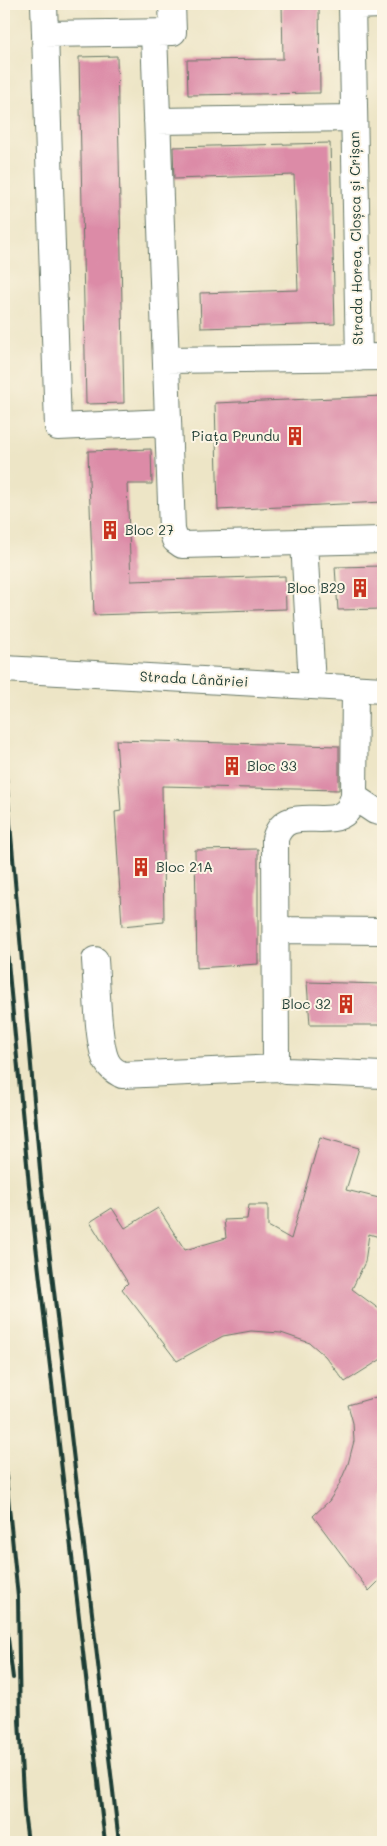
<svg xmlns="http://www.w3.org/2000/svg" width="387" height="1846" font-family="Mali,sans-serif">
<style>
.building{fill:#dc8ba7}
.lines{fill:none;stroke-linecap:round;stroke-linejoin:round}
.minor-casing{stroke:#677867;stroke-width:28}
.minor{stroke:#fff;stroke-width:26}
.rail{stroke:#1f3d34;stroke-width:4}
.labels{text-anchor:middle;stroke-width:4;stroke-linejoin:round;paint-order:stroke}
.street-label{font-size:14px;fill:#1f3d34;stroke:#fcf5e5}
.poi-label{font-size:14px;fill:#1f3d34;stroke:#fcf5e5;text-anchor:end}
</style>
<rect width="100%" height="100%" fill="#fcf5e5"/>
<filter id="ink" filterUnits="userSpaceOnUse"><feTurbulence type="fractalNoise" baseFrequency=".02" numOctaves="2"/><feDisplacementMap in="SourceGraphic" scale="10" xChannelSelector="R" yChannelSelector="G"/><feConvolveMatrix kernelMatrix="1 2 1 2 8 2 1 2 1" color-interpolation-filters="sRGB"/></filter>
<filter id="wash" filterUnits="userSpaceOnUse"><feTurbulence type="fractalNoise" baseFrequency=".0096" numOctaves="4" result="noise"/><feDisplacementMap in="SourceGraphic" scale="20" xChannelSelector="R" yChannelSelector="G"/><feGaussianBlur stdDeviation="1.12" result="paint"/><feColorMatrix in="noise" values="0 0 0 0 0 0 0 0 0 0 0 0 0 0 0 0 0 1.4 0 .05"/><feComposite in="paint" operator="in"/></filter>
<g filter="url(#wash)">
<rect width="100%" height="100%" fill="#ede5c6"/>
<g id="blocks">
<!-- building -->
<path class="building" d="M 282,4 L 319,4 L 320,93 L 188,95 L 187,60 L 283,59 Z
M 117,56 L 124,403 L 86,404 L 79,57 Z
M 330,143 L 335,324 L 201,328 L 200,293 L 298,290 L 294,175 L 174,179 L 173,147 Z
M 383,396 L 383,502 L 218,510 L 215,403 Z
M 151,449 L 152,484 L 127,484 L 131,581 L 285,576 L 286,609 L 94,615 L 88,451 Z
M 383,566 L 383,609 L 338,610 L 335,567 Z
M 116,740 L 339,746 L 339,790 L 162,786 L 164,922 L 122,926 L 115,812 L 121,811 Z
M 258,849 L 258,964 L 197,968 L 195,850 Z
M 307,982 L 383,984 L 383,1025 L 310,1025 Z
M 320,1137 L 359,1148 L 346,1190 L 383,1199 L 383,1238 L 369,1234 L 365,1262 L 352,1289 L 383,1312 L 383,1358 L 345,1382 L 325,1356 L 310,1343 L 281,1333 L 251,1331 L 223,1336 L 177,1361 L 122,1289 L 128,1283 L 90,1222 L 112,1208 L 125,1228 L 158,1208 L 185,1250 L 226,1238 L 224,1220 L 247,1219 L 249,1205 L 268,1205 L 268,1226 L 291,1239 Z
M 383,1395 L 383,1577 L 369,1591 L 313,1516 L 329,1501 L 338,1487 L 348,1464 L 354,1441 L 353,1423 L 348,1405 Z"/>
</g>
</g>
<g filter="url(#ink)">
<use href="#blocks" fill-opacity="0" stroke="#677867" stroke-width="1"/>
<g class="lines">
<!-- minor casing -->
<g class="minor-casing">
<path id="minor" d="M 44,4 L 58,427 L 168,422
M 352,4 L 359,358
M 352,6 L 383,5
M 154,33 L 172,530 L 175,540 L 182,545 L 383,540
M 45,34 L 173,32 L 172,4
M 157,121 L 354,118
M 166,360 L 383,357
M 304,542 L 312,685
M 4,669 L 383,690
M 355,688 L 354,797 C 352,801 350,808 347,811 C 328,831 286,802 275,839 L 276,1061 L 279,1068 L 286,1071 L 383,1075
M 354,797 L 375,811 L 383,813
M 276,930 L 383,931
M 95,960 C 97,983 97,1044 107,1062 C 111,1069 115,1071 122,1075 L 279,1068"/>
</g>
<!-- minor -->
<use href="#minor" class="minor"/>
<!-- rail -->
<path class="rail" d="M 4,754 L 41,1181 L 119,1842
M 4,919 L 29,1185 L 105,1842
M 4,1457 L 18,1597 L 20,1726
M 4,1607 L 13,1678
M 19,1720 L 24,1812 L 28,1842"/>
</g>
</g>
<!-- icons -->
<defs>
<g id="building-bare" transform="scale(1.5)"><path d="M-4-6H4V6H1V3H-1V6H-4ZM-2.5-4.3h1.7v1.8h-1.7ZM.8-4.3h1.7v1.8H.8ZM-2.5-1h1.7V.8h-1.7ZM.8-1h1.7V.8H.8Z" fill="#c8321e" stroke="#fcf5e5" stroke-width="2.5" paint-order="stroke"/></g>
</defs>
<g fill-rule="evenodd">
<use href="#building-bare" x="295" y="436"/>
<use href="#building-bare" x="110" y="530"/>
<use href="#building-bare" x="360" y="588"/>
<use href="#building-bare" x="232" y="766"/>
<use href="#building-bare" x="141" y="867"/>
<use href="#building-bare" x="346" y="1004"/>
</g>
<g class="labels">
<!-- street labels -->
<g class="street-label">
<text transform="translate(356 238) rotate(-91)" y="5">Strada Horea, Cloșca și Crișan</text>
<text transform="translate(194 679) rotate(3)" y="5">Strada Lânăriei</text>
</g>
<!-- poi labels -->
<g class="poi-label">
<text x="280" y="441">Piața Prundu</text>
<text x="125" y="535" text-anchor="start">Bloc 27</text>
<text x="345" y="593">Bloc B29</text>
<text x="247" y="771" text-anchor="start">Bloc 33</text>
<text x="156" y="872" text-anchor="start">Bloc 21A</text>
<text x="331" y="1009">Bloc 32</text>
</g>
</g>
<!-- margin -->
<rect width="387" height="1846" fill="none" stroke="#fcf5e5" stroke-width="20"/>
</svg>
